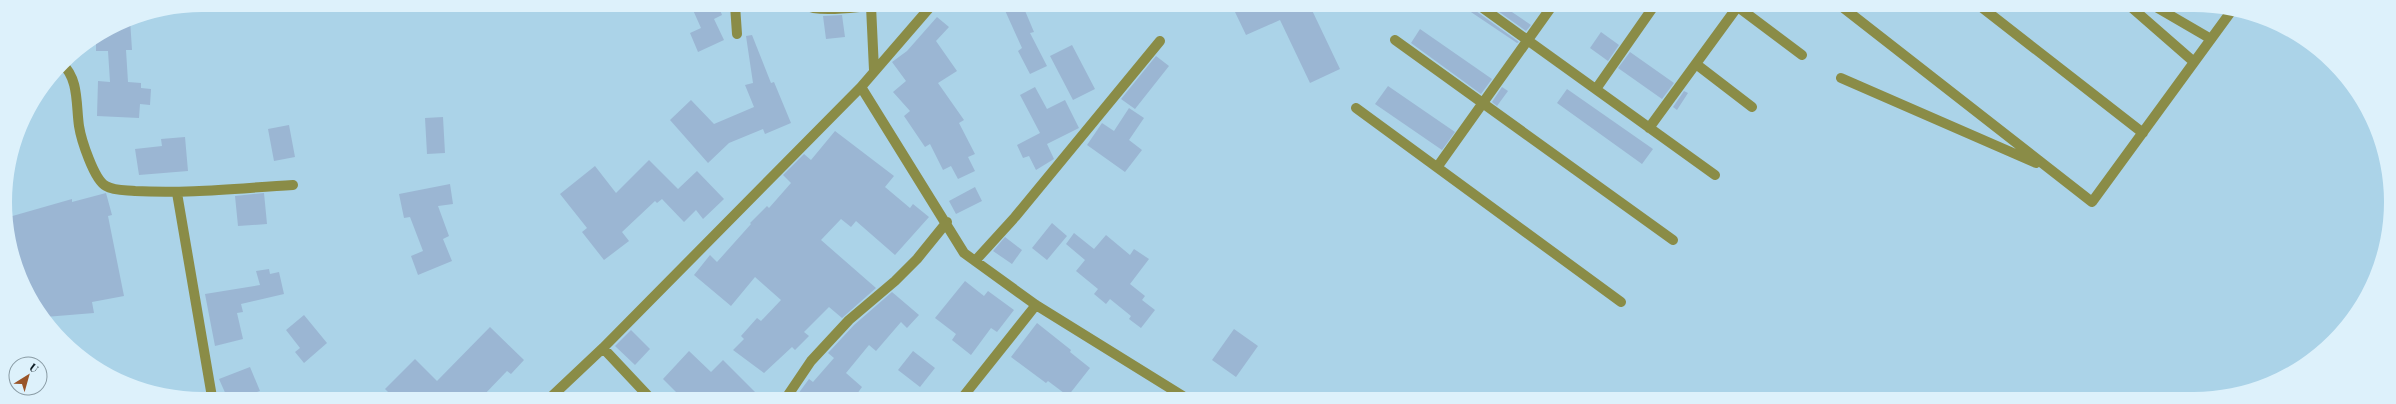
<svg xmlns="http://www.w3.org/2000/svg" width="2396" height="404" font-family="'Playfair Display',serif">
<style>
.building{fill:#9bb6d3}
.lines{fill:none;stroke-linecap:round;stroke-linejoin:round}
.street{stroke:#8a8c47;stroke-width:10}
</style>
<rect width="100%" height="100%" fill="#abd3e8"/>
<!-- building -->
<path class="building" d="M 703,5 L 718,5 L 722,15 L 714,19 L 724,40 L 698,52 L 690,33 L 701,28 L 693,10 Z
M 1003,6 L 1023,6 L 1034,32 L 1030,33 L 1047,66 L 1030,74 L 1018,51 L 1022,48 Z
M 1249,6 L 1310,6 L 1340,69 L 1310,83 L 1280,20 L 1246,35 L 1235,12 Z
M 1462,6 L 1474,6 L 1476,11 L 1519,42 L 1517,43 Z
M 1491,6 L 1503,6 L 1531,25 L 1526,31 Z
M 842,15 L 845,37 L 826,39 L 823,16 Z
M 937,17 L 949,27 L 936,41 L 957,71 L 938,83 L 964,120 L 959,123 L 975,154 L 968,157 L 975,171 L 958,179 L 951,166 L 943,170 L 930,144 L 925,147 L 904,116 L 910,111 L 893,92 L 906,81 L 892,62 L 907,51 Z
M 130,19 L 132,50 L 126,50 L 128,82 L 141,83 L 141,88 L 151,89 L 150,105 L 140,104 L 139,118 L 97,116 L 98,81 L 110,82 L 108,51 L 96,51 L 96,41 Z
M 1420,29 L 1492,79 L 1481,94 L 1411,43 Z
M 1601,32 L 1619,45 L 1608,61 L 1590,48 Z
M 752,35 L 771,83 L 774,82 L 791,123 L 765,134 L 763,129 L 729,143 L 708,163 L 670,120 L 691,100 L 714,124 L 754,107 L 745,85 L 753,83 L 746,36 Z
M 1072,45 L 1095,89 L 1073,100 L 1050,56 Z
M 1630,52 L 1674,83 L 1662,99 L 1618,68 Z
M 1156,56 L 1169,66 L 1135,109 L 1121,99 Z
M 1388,86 L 1455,132 L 1442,150 L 1375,104 Z
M 1035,87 L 1047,109 L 1065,100 L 1079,128 L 1047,144 L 1054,159 L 1036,170 L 1029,156 L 1023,158 L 1017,145 L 1040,133 L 1020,95 Z
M 1502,87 L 1508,91 L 1497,106 L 1492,102 Z
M 1567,89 L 1653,149 L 1642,164 L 1557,103 Z
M 1684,91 L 1688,93 L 1677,110 L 1673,107 Z
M 1129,108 L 1144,118 L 1129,140 L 1142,150 L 1125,172 L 1087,145 L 1102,123 L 1114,131 Z
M 443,117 L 445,153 L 427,154 L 425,118 Z
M 289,125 L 295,157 L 274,161 L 268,129 Z
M 835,131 L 894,176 L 885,187 L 910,208 L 913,204 L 929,217 L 895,255 L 856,221 L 851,227 L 841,219 L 821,240 L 876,288 L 842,318 L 829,307 L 804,332 L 809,336 L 795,350 L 792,347 L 764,373 L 733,350 L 744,339 L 741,336 L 757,318 L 761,321 L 781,300 L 755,277 L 731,306 L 694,275 L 710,255 L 717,262 L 751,224 L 750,223 L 767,206 L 769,208 L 791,183 L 783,175 L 804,154 L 811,160 Z
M 185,137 L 188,171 L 139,175 L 135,149 L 162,146 L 161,139 Z
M 649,160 L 678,189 L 697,171 L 724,199 L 703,219 L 696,210 L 684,222 L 662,199 L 657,203 L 655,201 L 622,232 L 629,241 L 604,260 L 582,232 L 587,228 L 560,194 L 595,166 L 616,193 Z
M 450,184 L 453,204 L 438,206 L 449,236 L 443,239 L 452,261 L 418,275 L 411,256 L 423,251 L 410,217 L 404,218 L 399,194 Z
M 975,187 L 982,201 L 956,214 L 949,201 Z
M 106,193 L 112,215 L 108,216 L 124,296 L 92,302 L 94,313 L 45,317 L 16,266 L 9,217 L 72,199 L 72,202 Z
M 264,193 L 267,224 L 238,226 L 235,196 Z
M 1052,223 L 1067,236 L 1047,260 L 1032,248 Z
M 1074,233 L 1094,249 L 1106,235 L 1130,255 L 1134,249 L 1149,259 L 1130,284 L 1145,296 L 1142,300 L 1155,310 L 1141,328 L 1129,319 L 1131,316 L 1110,299 L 1106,304 L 1094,294 L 1098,289 L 1076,271 L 1085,260 L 1066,244 Z
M 1005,237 L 1022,250 L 1012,264 L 993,251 Z
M 269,269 L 270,274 L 279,272 L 284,294 L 241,304 L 243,312 L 237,313 L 243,339 L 215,346 L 205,294 L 260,285 L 256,271 Z
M 965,281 L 984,296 L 988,291 L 1014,310 L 997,332 L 991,328 L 971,355 L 952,340 L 956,334 L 935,318 Z
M 892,292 L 919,315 L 907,328 L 901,322 L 876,351 L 869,345 L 846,373 L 862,387 L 854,398 L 795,398 L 809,379 L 813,382 L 834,358 L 828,353 L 854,325 Z
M 304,315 L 327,343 L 304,363 L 295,352 L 300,348 L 286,330 Z
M 1037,323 L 1071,350 L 1070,352 L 1090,368 L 1068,396 L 1048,381 L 1046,383 L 1011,357 Z
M 490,327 L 524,360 L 511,374 L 507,371 L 481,398 L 393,397 L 385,389 L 415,359 L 437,381 Z
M 1234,329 L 1258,346 L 1236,377 L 1212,360 Z
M 631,330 L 650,349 L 635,365 L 615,346 Z
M 689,351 L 711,372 L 723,360 L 761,398 L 682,398 L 663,379 Z
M 913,351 L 935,368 L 920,387 L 898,370 Z
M 250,367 L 260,391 L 243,397 L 227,397 L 219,379 Z"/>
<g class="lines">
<!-- street -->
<path class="street" d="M 735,5 L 737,34
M 805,5 C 818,13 855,7 871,6
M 871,6 L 874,70
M 1480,6 L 1715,175
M 1841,6 L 2092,202 L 2230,13
M 1980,6 L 2143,133
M 1738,7 L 1802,55
M 2131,7 L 2194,62
M 2156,7 L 2211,39
M 1395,40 L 1673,240
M 62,64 C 79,78 76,106 79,126 C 81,139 94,180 106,186 C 114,191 126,190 135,191 C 188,194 240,188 293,185
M 1696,64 L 1752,107
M 1841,78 L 2036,163
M 861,87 L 964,253 L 1036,305 L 1186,398
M 1596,89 L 1654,6
M 1356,108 L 1621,302
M 1649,128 L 1738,6
M 1438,166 L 1552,6
M 177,193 L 212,397
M 975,261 L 1015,217 L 1160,41
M 603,348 L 650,398
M 550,398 L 603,348 L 861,87 L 931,6
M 786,398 L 811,361 L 849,320 L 895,281 L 917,259 L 947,222
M 962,398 L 1036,305"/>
</g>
<!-- crop -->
<path d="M0 0H2396V404H0ZM202 12H2194A190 190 0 0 1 2384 202V202A190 190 0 0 1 2194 392H202A190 190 0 0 1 12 202V202A190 190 0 0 1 202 12Z" fill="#ddf1fb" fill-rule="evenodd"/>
<!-- north arrow -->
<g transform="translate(28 376) rotate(37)"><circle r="19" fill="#ddf1fb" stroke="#899ba4"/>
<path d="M0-3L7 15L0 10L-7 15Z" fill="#995428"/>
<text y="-6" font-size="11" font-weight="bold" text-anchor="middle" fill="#0a1921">U</text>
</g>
</svg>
